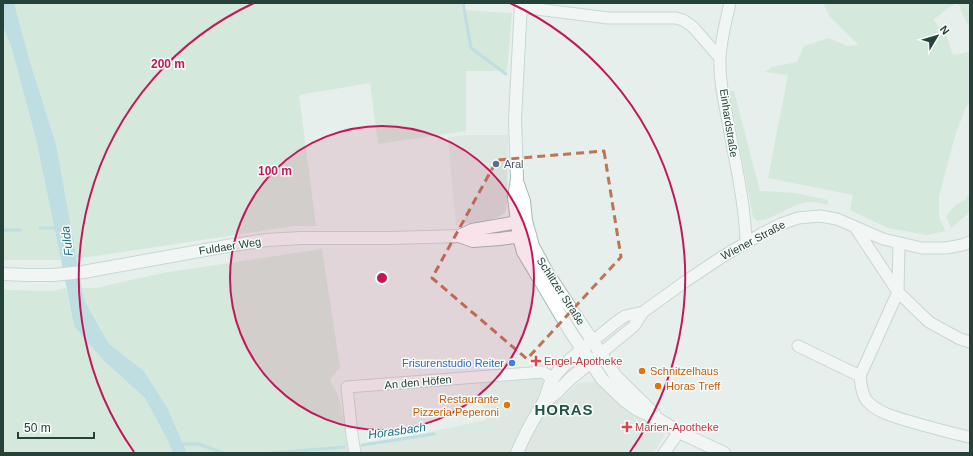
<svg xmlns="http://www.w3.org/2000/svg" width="973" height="456" font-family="Helvetica,sans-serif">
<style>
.built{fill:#d4dfda}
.green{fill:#bfe0c8}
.water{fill:#8ec9d4}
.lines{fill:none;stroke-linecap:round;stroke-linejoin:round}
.stream{stroke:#8ec9d4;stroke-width:3}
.minor-casing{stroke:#a8b8b2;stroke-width:13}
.secondary-casing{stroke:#a4bbb3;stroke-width:14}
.minor{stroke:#fff;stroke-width:11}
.secondary{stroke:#fff;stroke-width:12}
.marked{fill:none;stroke:#c07456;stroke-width:3;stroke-dasharray:8 5;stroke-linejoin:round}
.ring{fill:none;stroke:#c2185b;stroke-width:2}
.service-dot{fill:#5c6f8a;stroke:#f7fbf9;stroke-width:1.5}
.health-dot{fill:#e0444e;stroke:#f7fbf9;stroke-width:1.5}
.shop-dot{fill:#3f7fe0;stroke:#f7fbf9;stroke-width:1.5}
.food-dot{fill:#e8710a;stroke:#f7fbf9;stroke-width:1.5}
.labels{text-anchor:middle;stroke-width:3;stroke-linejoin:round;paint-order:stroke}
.street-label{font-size:11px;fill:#24423a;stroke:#f7fbf9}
.service-label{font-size:11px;fill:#4e5e75;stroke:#f7fbf9;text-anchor:start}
.health-label{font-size:11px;fill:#be3a42;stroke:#f7fbf9;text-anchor:start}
.shop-label{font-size:11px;fill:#366cbe;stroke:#f7fbf9;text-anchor:end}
.food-label{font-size:11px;fill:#c56008;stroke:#f7fbf9;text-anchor:start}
.water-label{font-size:12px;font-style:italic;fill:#1c6f80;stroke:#f7fbf9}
.district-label{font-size:15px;font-weight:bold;letter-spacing:1px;fill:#1f5548;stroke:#f7fbf9}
.centre{fill:#c2185b;stroke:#f7fbf9;stroke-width:2}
.ring-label{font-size:12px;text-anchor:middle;font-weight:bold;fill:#c2185b;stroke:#f7fbf9;stroke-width:3;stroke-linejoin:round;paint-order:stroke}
</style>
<rect width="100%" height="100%" fill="#e6efeb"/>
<!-- built -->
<path class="built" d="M 468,135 L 508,135 L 507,205 L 505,213 L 498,217 L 490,220 L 456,225 L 448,137 Z
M 540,377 L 562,398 L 578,383 L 596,381 L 625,406 L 665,434 L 658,446 L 652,453 L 355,453 L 354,448 L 486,420 L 479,382 Z"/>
<!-- green -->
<path class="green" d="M 14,3 L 461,3 L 462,10 L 512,13 L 507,71 L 466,71 L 466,131 L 378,144 L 370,83 L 299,95 L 316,226 L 294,226 L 89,257 L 76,258 L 56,144 L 30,62 Z
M 823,3 L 955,3 L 933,20 L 946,35 L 953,55 L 970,52 L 970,102 L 966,107 L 955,136 L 939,196 L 939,216 L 945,231 L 927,235 L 888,228 L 850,210 L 853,195 L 768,178 L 788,75 L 765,72 L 772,67 L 797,62 L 804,46 L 829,38 L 847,46 L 859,45 L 830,17 Z
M 958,3 L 970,3 L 970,26 C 963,21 962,10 958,3 Z
M 3,27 L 11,46 L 36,139 L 61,260 L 3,260 Z
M 729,91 L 734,91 L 743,126 L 760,191 L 795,193 L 828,200 L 828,205 C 822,204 813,201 807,202 C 789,205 775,219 757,221 L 753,217 Z
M 970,192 L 970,212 L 951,228 L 946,217 L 955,205 L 965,200 Z
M 322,249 L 340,367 L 330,380 L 339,397 L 351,453 L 187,453 L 167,407 L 144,371 L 109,344 L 84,300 L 82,288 L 97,288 L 113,284 L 163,273 Z
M 66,288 L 74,326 L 103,360 L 145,398 L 167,439 L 173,453 L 3,453 L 3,290 L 54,291 Z"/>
<!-- water -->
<path class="water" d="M 3,3 L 14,3 L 30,62 L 56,144 L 84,300 L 109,344 L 144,371 L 167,407 L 187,453 L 173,453 L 167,439 L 145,398 L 103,360 L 74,326 L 61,260 L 36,139 L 11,46 L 3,27 Z"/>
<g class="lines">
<!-- stream -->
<path class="stream" d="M 463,3 L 471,48 L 506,74
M 40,228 L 57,228
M 3,230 L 20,230
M 179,444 L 199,444 L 223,453
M 362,445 L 434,434
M 272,453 L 344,447"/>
<!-- minor casing -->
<g class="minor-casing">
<path id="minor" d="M 730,3 C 726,21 721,39 720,58 C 719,79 724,101 728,122 C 735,162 745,202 746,243
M 521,7 L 608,18 L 676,18 L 683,20 L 693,27 L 720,58
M 855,227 L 898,292 L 929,322 L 960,339 L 970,342
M 899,243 L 898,292 L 860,376 C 861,385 862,396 868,402 C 882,416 904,419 922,425 C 938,429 954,434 970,437
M 593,341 L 615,323 L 625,316 L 643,312
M 798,346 L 860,376
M 601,353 L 634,326 L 643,312 L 686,281 L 725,255 L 763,233 L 781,224 L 798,218 L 820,216 L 837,219 L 883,239 L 922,248 L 946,248 L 962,245 L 970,242
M 355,453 L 352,435 L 347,387 L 543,372 L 553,379
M 664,453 L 679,432"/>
</g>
<!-- secondary casing -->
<g class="secondary-casing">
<path id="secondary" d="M 521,3 L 515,119 L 517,179 L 514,197 L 517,223 L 519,237 L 523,252 L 526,257 L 570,331 L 602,379 L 624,400 L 636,409 L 658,419 L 679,432 L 724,453
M 518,184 L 524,201 L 526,221 L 530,235 L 533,246 L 539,257 L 547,272 L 615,375 C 628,389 642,401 655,415
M 459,236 L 472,230 L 523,221
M 3,274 L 27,275 L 53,275 L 83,272 L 233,245 L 267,240 L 301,238 L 391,238 L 459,236 L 473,241 L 500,239 L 530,235
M 543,403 L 556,393 L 571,378 L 596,358
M 517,453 C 524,435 533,420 543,403 C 547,396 548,387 552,380 C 560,366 575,356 587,345"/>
</g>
<!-- minor -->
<use href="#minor" class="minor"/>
<!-- secondary -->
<use href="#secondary" class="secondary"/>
</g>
<!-- marked area -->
<path d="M0 0H973V456H0ZM 604,151 L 621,257 L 527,359 L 432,278 L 497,160 Z" fill="#e6efeb" fill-opacity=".55" fill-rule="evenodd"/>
<path class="marked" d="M 604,151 L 621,257 L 527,359 L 432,278 L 497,160 Z"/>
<!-- distance rings -->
<circle cx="382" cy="278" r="152" fill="#c2185b" fill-opacity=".12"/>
<g class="ring">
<circle cx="382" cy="278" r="152"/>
<path d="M134 452A303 303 0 0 1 254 3M510 3A303 303 0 0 1 630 452"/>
</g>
<!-- markers -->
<circle class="service-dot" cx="496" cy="164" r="4"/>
<g class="health-dot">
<path d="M534 355h4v4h4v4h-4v4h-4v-4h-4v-4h4z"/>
<path d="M625 421h4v4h4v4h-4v4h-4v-4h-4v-4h4z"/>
</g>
<circle class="shop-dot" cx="512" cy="363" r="4"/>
<g class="food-dot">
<circle cx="642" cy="371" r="4"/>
<circle cx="658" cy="386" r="4"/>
<circle cx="507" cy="405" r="4"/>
</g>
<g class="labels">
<!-- street labels -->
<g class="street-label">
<text transform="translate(729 123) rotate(81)" y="4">Einhardstraße</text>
<text transform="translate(753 240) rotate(-28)" y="4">Wiener Straße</text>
<text transform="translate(230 246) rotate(-9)" y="4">Fuldaer Weg</text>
<text transform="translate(561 291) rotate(57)" y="4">Schlitzer Straße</text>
<text transform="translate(418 382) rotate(-5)" y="4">An den Höfen</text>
</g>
<!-- service labels -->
<g class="service-label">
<text x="504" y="168">Aral</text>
</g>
<!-- health labels -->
<g class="health-label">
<text x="544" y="365">Engel-Apotheke</text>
<text x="635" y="431">Marien-Apotheke</text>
</g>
<!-- shop labels -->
<g class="shop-label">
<text x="504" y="367">Frisurenstudio Reiter</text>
</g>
<!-- food labels -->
<g class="food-label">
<text x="650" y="375">Schnitzelhaus</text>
<text x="666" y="390">Horas Treff</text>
<text x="499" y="403" text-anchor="end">Restaurante<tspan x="499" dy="13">Pizzeria Peperoni</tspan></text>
</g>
<!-- water labels -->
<g class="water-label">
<text transform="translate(67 241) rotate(-97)" y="4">Fulda</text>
<text transform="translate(397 431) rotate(-8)" y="4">Horasbach</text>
</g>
<!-- district labels -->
<g class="district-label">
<text x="564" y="415">HORAS</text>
</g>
</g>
<circle cx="382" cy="278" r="6" class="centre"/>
<g class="ring-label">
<text x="168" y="68">200 m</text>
<text x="275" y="175">100 m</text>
</g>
<!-- border -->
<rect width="973" height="456" fill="none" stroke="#24423a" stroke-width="8"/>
<!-- north arrow -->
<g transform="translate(937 36) rotate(52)" stroke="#f7fbf9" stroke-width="3" paint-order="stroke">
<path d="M0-3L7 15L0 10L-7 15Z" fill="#24423a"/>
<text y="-6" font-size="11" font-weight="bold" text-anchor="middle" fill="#24423a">N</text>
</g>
<!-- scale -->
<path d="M18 432v6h76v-6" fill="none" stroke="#24423a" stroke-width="2"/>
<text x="24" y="432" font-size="12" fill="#24423a" stroke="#f7fbf9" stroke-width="3" paint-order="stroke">50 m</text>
</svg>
